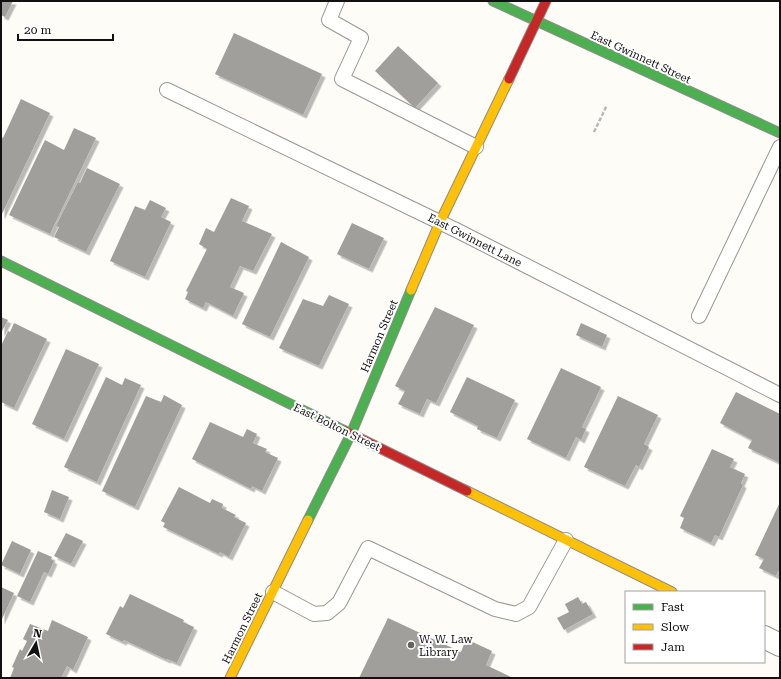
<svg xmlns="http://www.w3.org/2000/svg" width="781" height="679" font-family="'Roboto Serif',serif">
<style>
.building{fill:#a19f9c;filter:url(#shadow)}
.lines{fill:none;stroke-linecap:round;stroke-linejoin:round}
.lane-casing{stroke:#979795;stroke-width:16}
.street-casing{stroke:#979795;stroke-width:24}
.fast-casing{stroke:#8e8d8b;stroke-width:11}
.slow-casing{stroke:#8e8d8b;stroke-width:11}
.jam-casing{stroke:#8e8d8b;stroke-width:11}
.path{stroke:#b9b9b8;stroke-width:2.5;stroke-dasharray:4 2;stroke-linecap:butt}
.lane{stroke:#fffffe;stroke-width:14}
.street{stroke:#fffffe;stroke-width:22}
.fast{stroke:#4caf50;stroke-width:9}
.slow{stroke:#ffc107;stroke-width:9}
.jam{stroke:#c62828;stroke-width:9}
.poi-dot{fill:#646362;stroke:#fff;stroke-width:1.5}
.labels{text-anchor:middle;stroke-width:4;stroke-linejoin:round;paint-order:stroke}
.street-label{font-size:11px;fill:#111;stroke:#fff}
.poi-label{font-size:11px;fill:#111;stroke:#fff;text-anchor:start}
</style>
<defs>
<filter id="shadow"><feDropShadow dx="3.5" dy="3.5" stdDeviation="0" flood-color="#0004"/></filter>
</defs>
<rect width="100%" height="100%" fill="#fdfcf7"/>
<!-- building -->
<path class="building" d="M 1,1 L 13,1 L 5,17 L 1,15 Z
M 234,33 L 322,74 L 303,115 L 215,74 Z
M 398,46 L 438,83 L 415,108 L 375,71 Z
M 21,99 L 50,113 L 1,216 L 1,137 L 3,138 Z
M 74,128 L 96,138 L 50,234 L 9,215 L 45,140 L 64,150 Z
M 87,168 L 120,184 L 86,252 L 54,237 L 59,227 L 56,226 L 78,182 L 80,183 Z
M 231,198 L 249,206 L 242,221 L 272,234 L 253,271 L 240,266 L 230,287 L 244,293 L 233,316 L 206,302 L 203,308 L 185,299 L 188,292 L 186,291 L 207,249 L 199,244 L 206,228 L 214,232 Z
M 150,200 L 166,208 L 161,217 L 171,222 L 145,277 L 110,261 L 135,206 L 145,210 Z
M 352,223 L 384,238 L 369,269 L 337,254 Z
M 281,242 L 309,257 L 270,337 L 242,324 Z
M 329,295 L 349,304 L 319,366 L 279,348 L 303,299 L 323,306 Z
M 435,307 L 474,325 L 436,403 L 427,399 L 420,414 L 398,404 L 405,391 L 395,386 Z
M 1,317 L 8,320 L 1,333 Z
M 14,323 L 47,339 L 14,408 L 1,402 L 1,346 L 8,331 L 10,332 Z
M 581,323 L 607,335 L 602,347 L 576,335 Z
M 66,349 L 99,364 L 64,439 L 32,424 Z
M 561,368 L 601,387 L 582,427 L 586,429 L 581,440 L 576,437 L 566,458 L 527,439 Z
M 106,377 L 122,385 L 125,378 L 141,385 L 97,482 L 64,467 Z
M 467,377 L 515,400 L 497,438 L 477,429 L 478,426 L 450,412 Z
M 736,392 L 780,414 L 780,463 L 748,448 L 752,440 L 720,423 Z
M 164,395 L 182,405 L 135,507 L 102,491 L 146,396 L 161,402 Z
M 618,396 L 658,415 L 644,444 L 649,447 L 639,467 L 636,465 L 625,486 L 584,467 Z
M 210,422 L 243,437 L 247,429 L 257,434 L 253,443 L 267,449 L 265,452 L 278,458 L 262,491 L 252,486 L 251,489 L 192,459 Z
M 712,449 L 734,459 L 730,467 L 745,474 L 741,483 L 743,485 L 719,537 L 715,535 L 711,543 L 680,528 L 684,518 L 680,516 Z
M 179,487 L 210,503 L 212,499 L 223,504 L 222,508 L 236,515 L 234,517 L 246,523 L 229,557 L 220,552 L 219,554 L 163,527 L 165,523 L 161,521 Z
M 52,490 L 69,497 L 60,519 L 44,512 Z
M 780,502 L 780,568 L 776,576 L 759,568 L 764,559 L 755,555 Z
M 66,533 L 83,541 L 71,564 L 54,556 Z
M 12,541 L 31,550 L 20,574 L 1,565 Z
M 38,551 L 52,557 L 51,559 L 54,561 L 48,574 L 44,572 L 30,602 L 17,596 Z
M 1,587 L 14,593 L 1,621 Z
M 130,594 L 184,620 L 183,622 L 194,627 L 177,663 L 167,659 L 167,660 L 124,640 L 123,642 L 106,634 L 120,606 L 123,608 Z
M 578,597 L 582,604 L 586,602 L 593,614 L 564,630 L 557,618 L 569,612 L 565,604 Z
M 388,618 L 461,652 L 466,639 L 492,651 L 486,665 L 513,678 L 359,678 Z
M 52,620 L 88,637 L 73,670 L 67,666 L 61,678 L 10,678 L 14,668 L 12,667 L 20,649 L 22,651 L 27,641 L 23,639 L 30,624 L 48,631 Z"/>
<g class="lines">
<!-- lane casing -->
<g class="lane-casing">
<path id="lane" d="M 337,1 L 329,20 L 361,38 L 342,79 L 476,147
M 167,90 L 458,231 L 780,395
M 699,316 L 780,147
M 273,592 L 314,614 L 327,613 L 339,603 L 368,548 L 495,609 L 516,614 L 529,607 L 566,540"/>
</g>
<!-- street casing -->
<g class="street-casing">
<path id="street" d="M 764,637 L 780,645"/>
</g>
<!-- fast casing -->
<g class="fast-casing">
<path id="fast" d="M 493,1 L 780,133
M 1,261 L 345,431
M 308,520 L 351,434 L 411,290"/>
</g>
<!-- slow casing -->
<g class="slow-casing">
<path id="slow" d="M 411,290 L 440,222 L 509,79
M 467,491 L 672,592
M 230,678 L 308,520"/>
</g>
<!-- jam casing -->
<g class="jam-casing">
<path id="jam" d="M 509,79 L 546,1
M 345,431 L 467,491"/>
</g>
<!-- path -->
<path class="path" d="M 594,132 L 607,105"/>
<!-- lane -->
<use href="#lane" class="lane"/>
<!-- street -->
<use href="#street" class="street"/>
<!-- fast -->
<use href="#fast" class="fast"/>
<!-- slow -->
<use href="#slow" class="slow"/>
<!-- jam -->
<use href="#jam" class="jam"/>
</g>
<!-- markers -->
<circle class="poi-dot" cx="411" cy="645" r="4"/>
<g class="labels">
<!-- street labels -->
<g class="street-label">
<text transform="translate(641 57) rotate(25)" y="4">East Gwinnett Street</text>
<text transform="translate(475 240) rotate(27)" y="4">East Gwinnett Lane</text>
<text transform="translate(379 336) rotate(-67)" y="4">Harmon Street</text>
<text transform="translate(337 427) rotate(26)" y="4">East Bolton Street</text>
<text transform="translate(242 628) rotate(-64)" y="4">Harmon Street</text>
</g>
<!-- poi labels -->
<g class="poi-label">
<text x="419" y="643">W. W. Law<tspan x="419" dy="13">Library</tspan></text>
</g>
</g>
<!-- border -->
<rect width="781" height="679" fill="none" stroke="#111111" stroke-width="4"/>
<!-- legend -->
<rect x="625" y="591" width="140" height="72" fill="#ffffff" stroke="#a0a0a0"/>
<rect x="633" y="604" width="20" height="6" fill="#4caf50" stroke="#a0a0a0"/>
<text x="661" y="611" font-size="12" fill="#111111">Fast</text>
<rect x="633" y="624" width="20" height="6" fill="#ffc107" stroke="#a0a0a0"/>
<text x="661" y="631" font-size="12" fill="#111111">Slow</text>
<rect x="633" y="644" width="20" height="6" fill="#c62828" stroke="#a0a0a0"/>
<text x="661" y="651" font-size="12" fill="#111111">Jam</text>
<!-- north arrow -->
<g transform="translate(36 643) rotate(9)" stroke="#ffffff" stroke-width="3" paint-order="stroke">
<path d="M0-3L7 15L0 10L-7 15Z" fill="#111111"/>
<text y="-6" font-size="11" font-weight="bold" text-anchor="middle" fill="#111111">N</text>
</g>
<!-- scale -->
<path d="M18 34v6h95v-6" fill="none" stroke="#111111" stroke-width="2"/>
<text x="24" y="34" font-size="12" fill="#111111" stroke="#ffffff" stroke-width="3" paint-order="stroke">20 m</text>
</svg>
